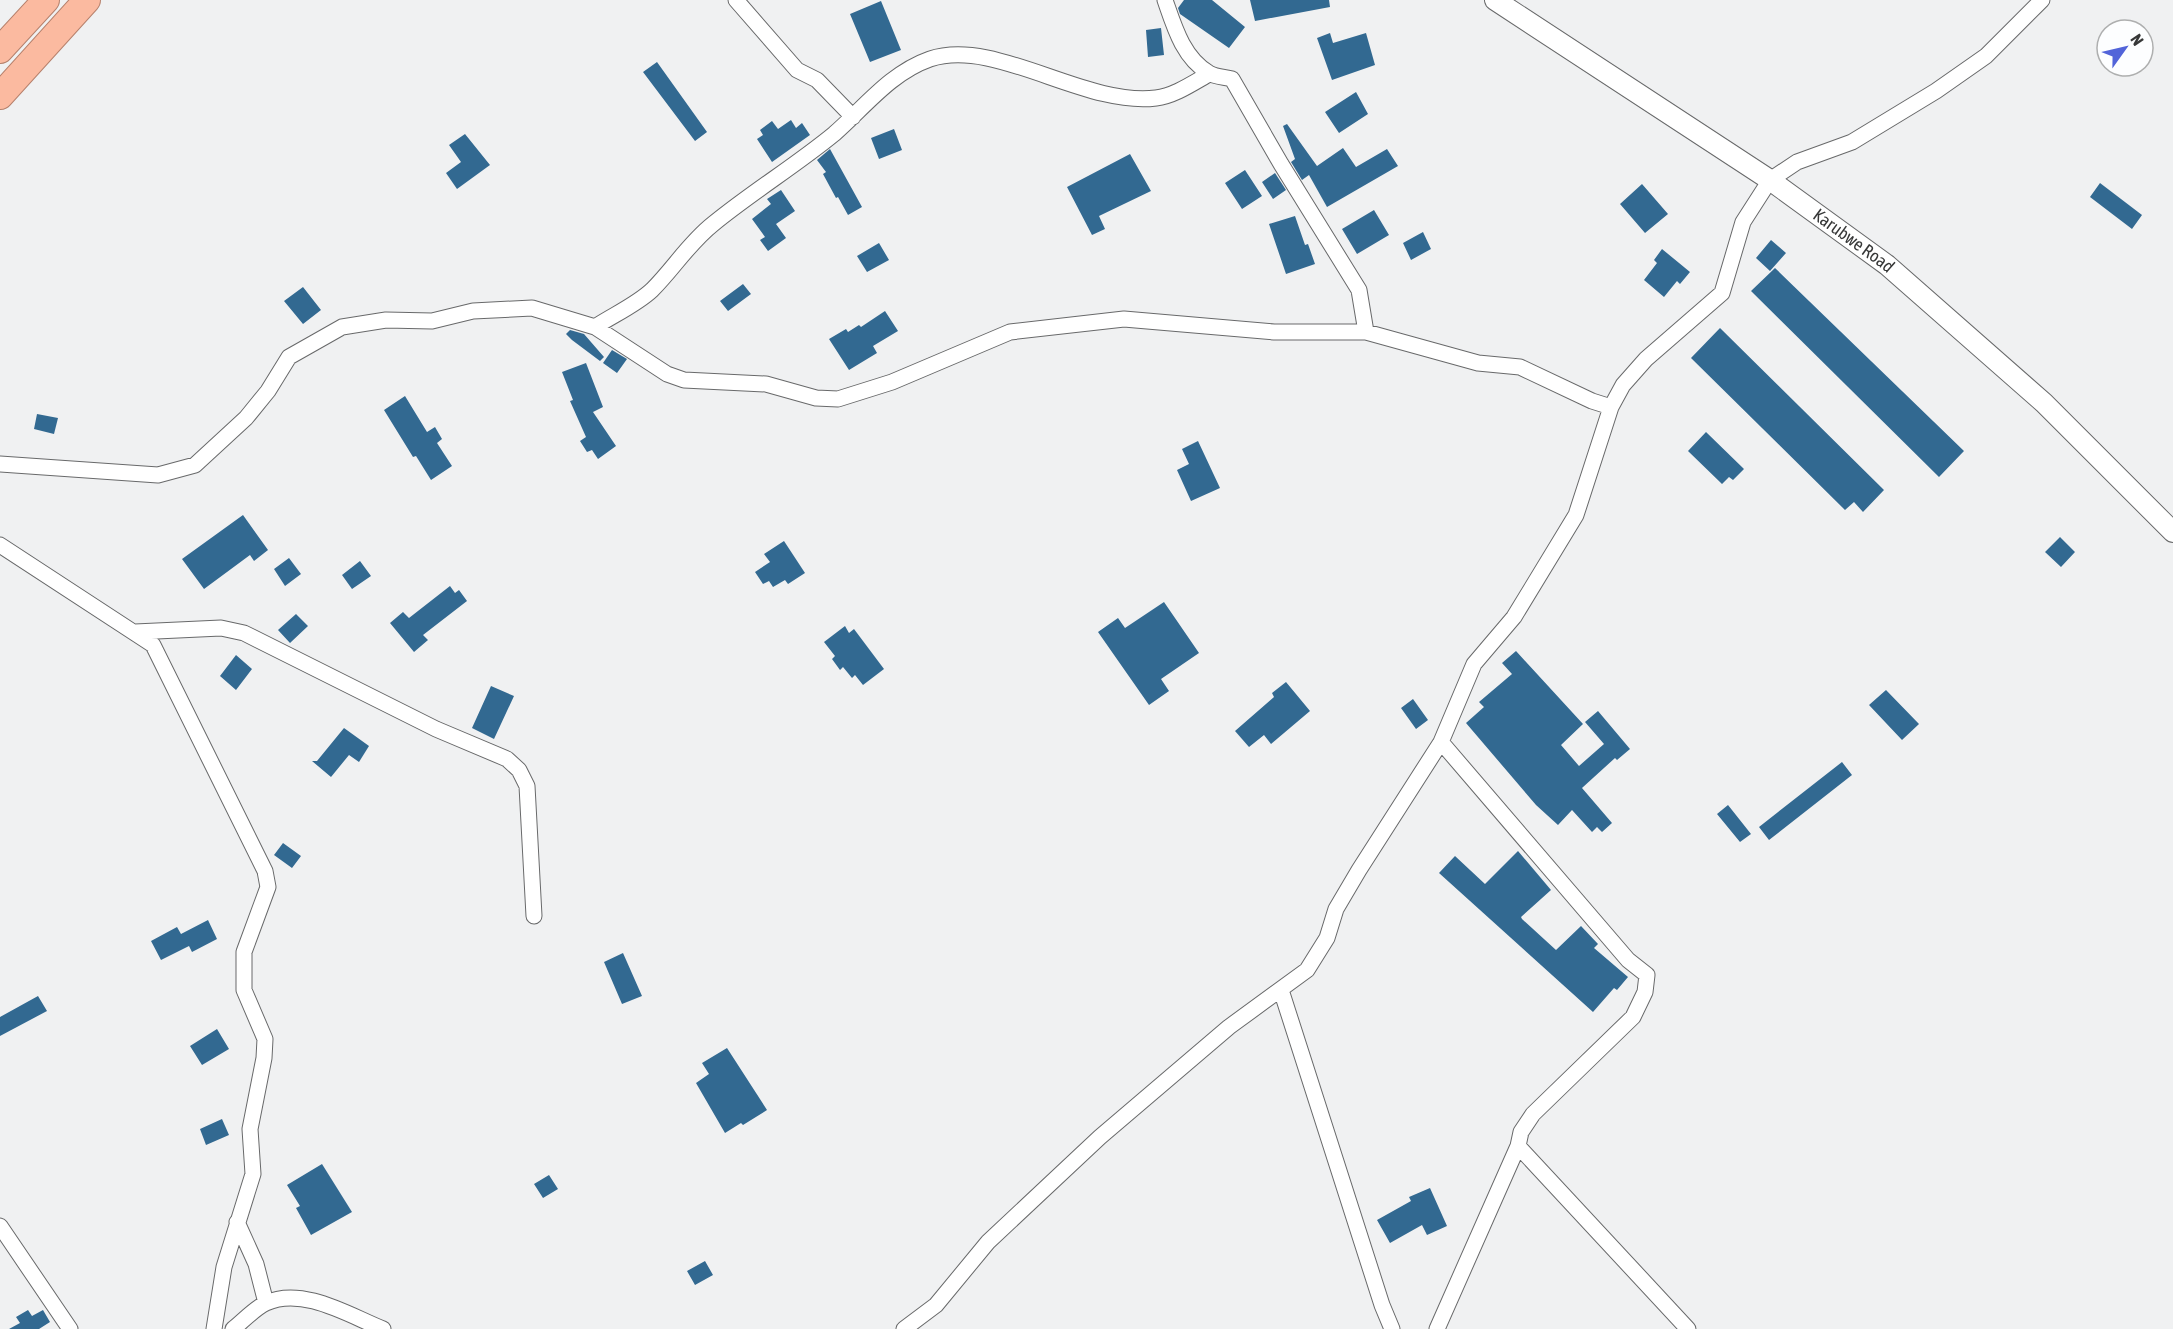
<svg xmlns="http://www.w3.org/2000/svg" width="2173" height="1329" font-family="'Asap Condensed',sans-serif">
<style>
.building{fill:#326991}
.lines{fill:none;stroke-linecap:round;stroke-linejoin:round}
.minor-casing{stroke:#68696a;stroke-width:17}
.tertiary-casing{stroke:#68696a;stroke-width:22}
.trunk-casing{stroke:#b6816c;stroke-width:28}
.minor{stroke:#fff;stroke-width:15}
.tertiary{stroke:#fff;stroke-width:20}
.trunk{stroke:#fbbaa0;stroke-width:26}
.labels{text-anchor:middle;stroke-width:6;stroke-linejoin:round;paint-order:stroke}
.street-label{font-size:18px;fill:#373838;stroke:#fdfeff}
</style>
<rect width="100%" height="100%" fill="#f0f1f2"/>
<!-- building -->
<path class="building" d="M 1184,0 L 1212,0 L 1245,27 L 1229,48 L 1180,14 L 1178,8 Z
M 1250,0 L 1329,0 L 1330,7 L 1255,21 Z
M 881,1 L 901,50 L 870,62 L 850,14 Z
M 1161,28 L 1164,55 L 1148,57 L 1146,30 Z
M 1330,33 L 1333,43 L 1366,33 L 1375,65 L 1332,80 L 1317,38 Z
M 657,62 L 707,132 L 695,141 L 643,72 Z
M 1356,92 L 1368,114 L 1339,133 L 1325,112 Z
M 791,120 L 796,128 L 802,123 L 810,135 L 772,162 L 757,139 L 763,135 L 760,130 L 772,121 L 778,129 Z
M 1287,124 L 1317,166 L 1343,148 L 1356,167 L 1387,149 L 1398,166 L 1327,207 L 1309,175 L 1302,180 L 1291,162 L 1295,159 L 1283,126 Z
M 894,129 L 902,150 L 879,159 L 871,138 Z
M 465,134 L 490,165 L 457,189 L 446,173 L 461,162 L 449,145 Z
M 830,149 L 862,207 L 848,215 L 838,197 L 836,198 L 823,174 L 826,172 L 817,160 Z
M 1130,154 L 1151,191 L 1099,216 L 1105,229 L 1092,235 L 1067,187 Z
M 1245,170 L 1262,196 L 1242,209 L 1225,183 Z
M 1275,173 L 1286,190 L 1273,199 L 1262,182 Z
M 2100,183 L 2142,215 L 2132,229 L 2090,197 Z
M 1642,184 L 1668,214 L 1645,233 L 1620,204 Z
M 781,190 L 795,211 L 776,224 L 786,238 L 768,251 L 760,240 L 765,237 L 752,219 L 771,204 L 767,199 Z
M 1374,210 L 1389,235 L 1357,254 L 1342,229 Z
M 1295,216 L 1305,245 L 1308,244 L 1315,264 L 1286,274 L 1269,224 Z
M 1423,232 L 1431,249 L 1411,260 L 1403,243 Z
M 1771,240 L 1786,253 L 1770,271 L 1756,258 Z
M 879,243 L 889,260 L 867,272 L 857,256 Z
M 1662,249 L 1690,272 L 1680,284 L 1677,281 L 1664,297 L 1644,280 L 1657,263 L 1654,260 Z
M 1775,268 L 1964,451 L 1939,477 L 1751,291 Z
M 743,284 L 751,294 L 728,311 L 720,301 Z
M 303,287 L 321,310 L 303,324 L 284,301 Z
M 885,311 L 898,331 L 873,346 L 877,353 L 849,370 L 829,339 L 846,329 L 848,332 L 859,325 L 861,327 Z
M 1720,328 L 1884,490 L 1863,512 L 1854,502 L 1845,510 L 1691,358 Z
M 570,330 L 584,334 L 604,357 L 600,361 L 572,340 L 566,334 Z
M 612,350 L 627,359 L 617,373 L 603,363 Z
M 586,363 L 603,407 L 593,412 L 616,446 L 598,459 L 592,450 L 587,452 L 580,441 L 586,437 L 570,401 L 573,400 L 562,372 Z
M 405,396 L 427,432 L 435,427 L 442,439 L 437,443 L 452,466 L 431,480 L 416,456 L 413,457 L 384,410 Z
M 37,414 L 58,418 L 54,434 L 34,429 Z
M 1706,432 L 1744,469 L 1733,480 L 1729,477 L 1722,484 L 1688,451 Z
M 1198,441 L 1220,488 L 1191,501 L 1177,470 L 1189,464 L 1182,449 Z
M 243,515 L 268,550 L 254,561 L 250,555 L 204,589 L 182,559 Z
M 2060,537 L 2075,552 L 2061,567 L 2045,552 Z
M 784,541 L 805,573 L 788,584 L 785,580 L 773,587 L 769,581 L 763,584 L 755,572 L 770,562 L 764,554 Z
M 289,558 L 301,574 L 285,586 L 274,569 Z
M 360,561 L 371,576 L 352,589 L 342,575 Z
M 450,586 L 455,593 L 459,590 L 467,601 L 423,635 L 428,640 L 414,652 L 390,623 L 403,612 L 409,618 Z
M 1164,602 L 1199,653 L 1161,679 L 1169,691 L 1149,705 L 1098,632 L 1118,618 L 1125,628 Z
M 296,614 L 308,626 L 290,643 L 278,630 Z
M 845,626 L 849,633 L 854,629 L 884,669 L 863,685 L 855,675 L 852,678 L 843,667 L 840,670 L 832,659 L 835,656 L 824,642 Z
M 1516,651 L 1583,724 L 1561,745 L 1579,766 L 1604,744 L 1585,722 L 1598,711 L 1630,749 L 1617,760 L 1615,758 L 1582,788 L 1612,823 L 1602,832 L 1597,827 L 1592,832 L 1572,810 L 1558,825 L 1536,805 L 1466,723 L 1484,707 L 1479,702 L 1512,674 L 1502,663 Z
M 236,655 L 252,669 L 236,690 L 220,676 Z
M 1286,682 L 1310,711 L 1271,744 L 1264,735 L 1249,747 L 1235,731 L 1274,697 L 1272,693 Z
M 491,686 L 514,696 L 494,739 L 472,728 Z
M 1886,690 L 1919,724 L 1902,740 L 1869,705 Z
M 1413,699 L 1428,720 L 1416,729 L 1401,708 Z
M 344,728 L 369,746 L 359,762 L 349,755 L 331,777 L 312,761 L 317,761 Z
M 1842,762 L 1852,775 L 1769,840 L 1759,827 Z
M 1728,805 L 1751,834 L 1740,842 L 1717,814 Z
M 283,843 L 301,856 L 292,868 L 274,855 Z
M 1518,851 L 1551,890 L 1521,917 L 1522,919 L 1556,950 L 1581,926 L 1598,944 L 1594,948 L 1628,977 L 1617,990 L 1614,988 L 1593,1012 L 1439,873 L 1455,856 L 1485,884 Z
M 208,920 L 217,939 L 192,952 L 189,946 L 161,960 L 151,941 L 177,927 L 181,934 Z
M 623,953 L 642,996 L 622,1004 L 604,962 Z
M 38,996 L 47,1011 L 0,1036 L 0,1017 Z
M 217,1029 L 229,1049 L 202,1065 L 190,1046 Z
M 727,1048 L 767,1110 L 743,1125 L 741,1123 L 725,1133 L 696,1083 L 709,1074 L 702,1063 Z
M 222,1119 L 229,1135 L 206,1145 L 200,1129 Z
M 322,1164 L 352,1212 L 311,1235 L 296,1208 L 300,1206 L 287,1185 Z
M 549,1175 L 558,1189 L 543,1198 L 534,1184 Z
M 1430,1188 L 1447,1226 L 1427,1235 L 1422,1225 L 1390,1243 L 1377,1220 L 1411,1201 L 1409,1197 Z
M 705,1261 L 713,1275 L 695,1285 L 687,1271 Z
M 28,1310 L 32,1316 L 43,1310 L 50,1322 L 39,1329 L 9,1329 L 20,1323 L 16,1317 Z"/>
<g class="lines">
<!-- minor casing -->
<g class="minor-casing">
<path id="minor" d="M 736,0 L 797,70 L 817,80 L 853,117
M 1165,0 C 1174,26 1183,58 1209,73 C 1215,77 1225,77 1232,79 L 1281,164 L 1359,290 L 1366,332
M 595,327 C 613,315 636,305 652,290 C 674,268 689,243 713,224 C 752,192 795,166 834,134 C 864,108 890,73 930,59 C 995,37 1084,107 1156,98 C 1174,96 1193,83 1209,74
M 0,464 L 158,475 L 195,465 L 246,418 L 268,391 L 289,357 L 342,327 L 386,320 L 432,321 L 473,311 L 532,308 L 595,327 L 667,374 L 684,380 L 766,384 L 816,398 L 838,399 L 892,382 L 1010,332 L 1124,319 L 1274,332 L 1366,332 L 1478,363 L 1520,367 L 1592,401 L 1611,407
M 0,545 L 153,645 L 265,871 L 268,887 L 244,952 L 244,990 L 265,1039 L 264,1058 L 250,1129 L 253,1174 L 224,1267 L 214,1329
M 135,632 L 221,628 L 244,633 L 436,729 L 507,759 L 519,770 L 527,786 L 534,916
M 1281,990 L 1382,1305 L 1392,1329
M 1518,1146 L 1688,1329
M 237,1222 L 256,1264 L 266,1303
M 0,1226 L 70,1329
M 233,1329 C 243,1321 255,1308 266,1303 C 303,1286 350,1316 383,1329
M 904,1329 L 936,1305 L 988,1242 L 1100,1137 L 1229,1027 L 1307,970 L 1327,938 L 1336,909 L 1359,870 L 1441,742 L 1474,664 L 1514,617 L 1576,515 L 1611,407 L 1623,385 L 1646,359 L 1722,293 L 1743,222 L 1770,180 L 1797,162 L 1852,142 L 1936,91 L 1986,56 L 2042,0
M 1437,1329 L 1518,1146 L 1521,1132 L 1533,1114 L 1633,1017 L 1645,992 L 1647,975 L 1628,960 L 1441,742"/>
</g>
<!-- tertiary casing -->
<g class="tertiary-casing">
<g id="tertiary">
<path id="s1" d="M 1495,0 L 1770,180 L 1887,265 L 2044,403 L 2173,532"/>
</g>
</g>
<!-- trunk casing -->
<g class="trunk-casing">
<path id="trunk" d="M 0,50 L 46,0
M 0,96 L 87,0"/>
</g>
<!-- minor -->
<use href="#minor" class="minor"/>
<!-- tertiary -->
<use href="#tertiary" class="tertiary"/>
<!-- trunk -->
<use href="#trunk" class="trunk"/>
</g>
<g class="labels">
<!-- street labels -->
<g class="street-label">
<text dy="6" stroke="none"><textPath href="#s1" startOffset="432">Karubwe Road</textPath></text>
</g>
</g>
<!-- north arrow -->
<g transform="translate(2125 48) rotate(56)"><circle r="28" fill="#fdfeff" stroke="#aeafaf" stroke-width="1.5"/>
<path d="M0-4.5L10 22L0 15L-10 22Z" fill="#5264d9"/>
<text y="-9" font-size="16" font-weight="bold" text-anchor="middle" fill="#373838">N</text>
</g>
</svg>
